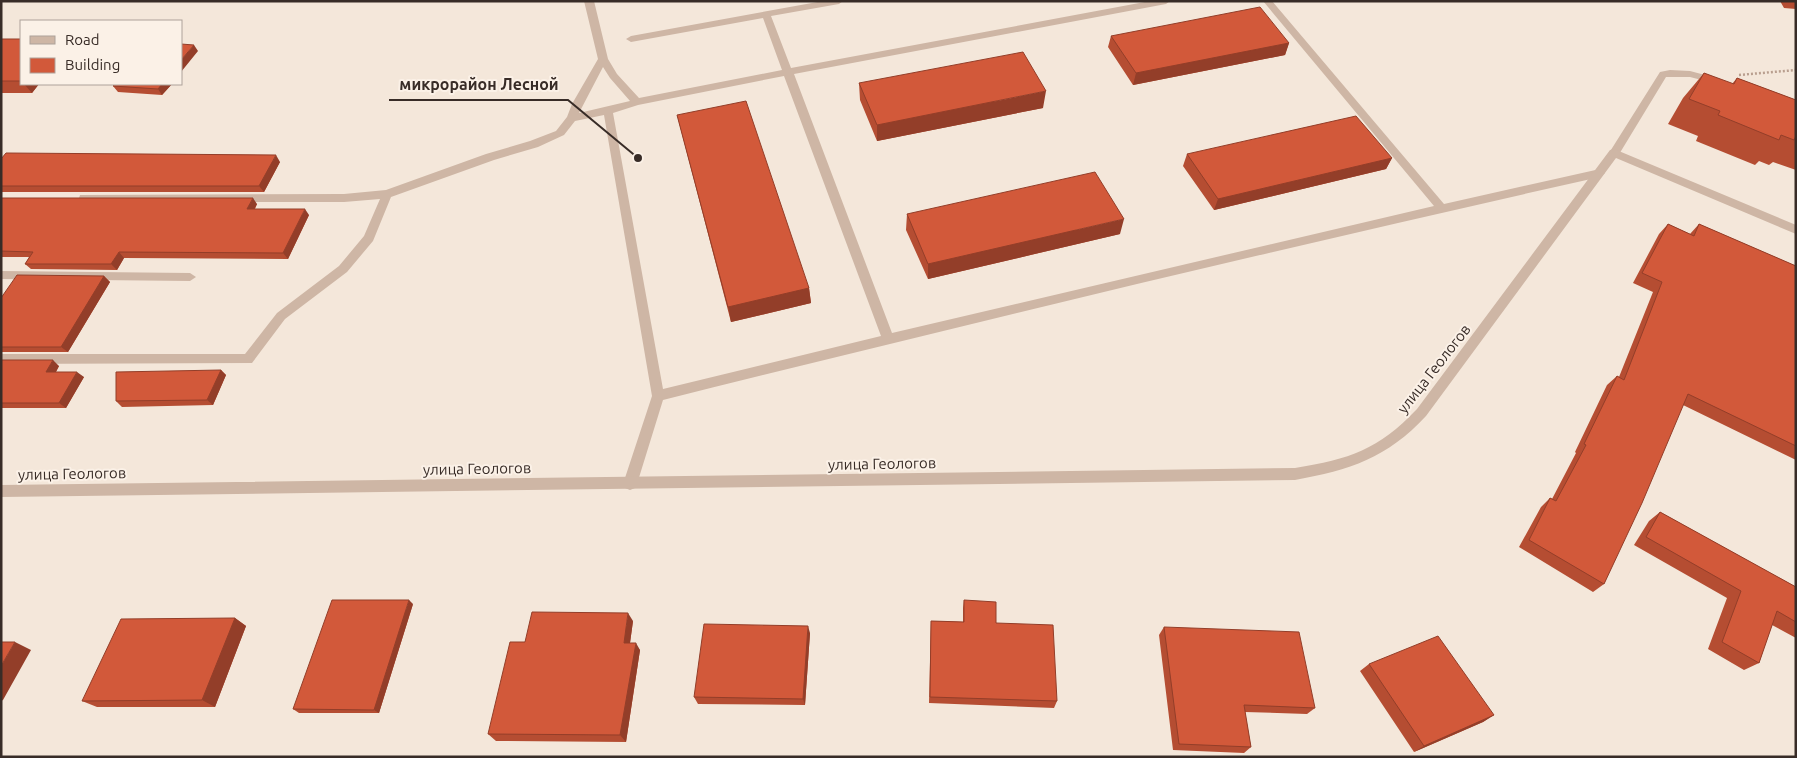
<svg xmlns="http://www.w3.org/2000/svg" width="1797" height="758" font-family="Ubuntu,sans-serif">
<style>
.lines{fill:none;stroke-linecap:round;stroke-linejoin:round}
.path{stroke:#b99f8f;stroke-width:2.5;stroke-dasharray:2 2;stroke-linecap:butt}
.service{fill:#ceb6a5;fill-rule:evenodd}
.minor{fill:#ceb6a5;fill-rule:evenodd}
.wall{fill:#b54d32}
.shaded-wall{fill:#933e29}
.building{fill:#d2593a;stroke:#933e29}
.labels{text-anchor:middle;stroke-width:4;stroke-linejoin:round;paint-order:stroke}
.street-label{font-size:15px;fill:#382c27;stroke:#fbf1e7}
.leader{fill:none;stroke:#382c27;stroke-width:2}
.callout-dot{fill:#382c27;stroke:#fbf1e7;stroke-width:2}
.callout-label{font-size:16px;text-anchor:middle;font-weight:bold;fill:#382c27;stroke:#fbf1e7;stroke-width:4;stroke-linejoin:round;paint-order:stroke}
</style>
<rect width="100%" height="100%" fill="#f4e7da"/>
<g class="lines">
<!-- path -->
<path class="path" d="M 1739,75 L 1796,70"/>
<!-- service -->
<path class="service" d="M 584,1 L 594,1 L 608,59 L 617,74 L 639,98 L 782,70 L 763,18 L 631,42 L 626,39 L 631,36 L 823,1 L 843,1 L 839,4 L 771,16 L 791,68 L 1150,1 L 1170,1 L 1166,4 L 794,74 L 892,333 L 1434,206 L 1263,1 L 1272,1 L 1444,204 L 1600,169 L 1605,173 L 1600,177 C 1287,247 975,322 663,400 L 637,484 L 635,488 L 630,490 L 625,488 L 623,484 L 652,396 L 604,115 L 575,121 L 564,135 L 538,147 L 494,160 L 391,197 L 373,241 L 347,272 L 285,319 L 252,363 L 1,364 L 1,354 L 245,354 L 277,313 L 339,266 L 364,236 L 380,199 L 344,202 L 84,202 L 80,201 L 79,198 L 80,195 L 344,194 L 386,190 L 486,154 L 530,141 L 556,131 L 567,117 L 572,104 L 598,59 ZM 603,67 L 610,78 L 630,101 L 579,113 ZM 784,76 L 881,336 L 663,389 L 613,113 L 638,105 Z
M 1670,70 L 1690,71 L 1720,79 L 1722,81 L 1717,84 L 1690,77 L 1666,77 L 1618,156 L 1610,156 L 1609,153 L 1660,72 Z
M 1,271 L 190,273 L 196,277 L 190,281 L 1,279 Z"/>
<!-- minor -->
<path class="minor" d="M 1614,149 L 1796,225 L 1796,234 L 1616,158 L 1426,416 C 1387,458 1350,470 1295,480 L 1,497 L 1,485 L 1295,468 C 1350,459 1378,450 1417,409 L 1610,150 Z"/>
</g>
<!-- wall -->
<path class="wall" d="M 1780,1 L 1796,1 L 1796,9 L 1784,8 Z
M 1111,36 L 1289,43 L 1285,55 L 1133,85 L 1108,47 Z
M 1,39 L 21,39 L 21,84 L 39,84 L 32,93 L 1,93 Z
M 1704,73 L 1732,84 L 1737,78 L 1796,100 L 1796,170 L 1773,162 L 1769,165 L 1759,161 L 1755,165 L 1696,141 L 1698,136 L 1668,124 L 1683,98 Z
M 859,83 L 1043,108 L 877,141 L 860,100 Z
M 172,84 L 162,95 L 118,92 L 113,86 Z
M 677,115 L 809,288 L 811,303 L 731,322 Z
M 1187,154 L 1392,158 L 1386,169 L 1214,210 L 1183,166 Z
M 1,159 L 280,162 L 264,192 L 1,192 Z
M 1,198 L 257,204 L 255,209 L 309,215 L 288,259 L 124,258 L 117,270 L 31,269 L 25,264 L 29,257 L 1,257 Z
M 907,214 L 1120,234 L 928,279 L 906,230 Z
M 1668,224 L 1690,234 L 1699,224 L 1796,266 L 1796,460 L 1683,405 L 1604,584 L 1593,592 L 1519,547 L 1541,507 L 1550,498 L 1552,499 L 1576,453 L 1575,452 L 1607,385 L 1617,376 L 1619,377 L 1653,292 L 1633,283 L 1659,234 Z
M 104,276 L 110,282 L 68,352 L 1,352 L 1,298 Z
M 1,360 L 59,366 L 56,372 L 84,377 L 66,408 L 1,408 Z
M 221,370 L 226,375 L 213,405 L 122,407 L 116,401 Z
M 1660,512 L 1796,587 L 1796,638 L 1772,625 L 1759,663 L 1744,670 L 1708,649 L 1727,598 L 1634,545 L 1649,521 Z
M 964,600 L 996,623 L 1057,701 L 1054,708 L 929,703 L 931,621 L 963,622 L 963,608 Z
M 413,604 L 379,713 L 299,713 L 293,709 Z
M 235,618 L 246,626 L 215,707 L 97,707 L 82,701 Z
M 633,621 L 630,643 L 640,650 L 626,742 L 496,741 L 488,734 Z
M 1164,627 L 1315,708 L 1307,714 L 1245,712 L 1251,747 L 1244,753 L 1173,750 L 1159,635 Z
M 810,633 L 805,705 L 698,704 L 694,697 Z
M 1369,664 L 1494,715 L 1483,722 L 1414,752 L 1360,671 Z"/>
<!-- shaded-wall -->
<path class="shaded-wall" d="M 1289,43 L 1285,55 L 1133,85 L 1136,73 Z
M 194,45 L 198,51 L 181,72 L 181,60 Z
M 24,84 L 39,84 L 32,93 Z
M 162,84 L 172,84 L 162,95 L 158,89 Z
M 1046,91 L 1043,108 L 877,141 L 877,125 Z
M 276,155 L 280,162 L 264,192 L 259,186 Z
M 1392,158 L 1386,169 L 1214,210 L 1218,199 Z
M 253,198 L 257,204 L 251,215 L 247,209 Z
M 305,209 L 309,215 L 288,259 L 283,253 Z
M 1124,219 L 1120,234 L 928,279 L 928,264 Z
M 119,252 L 124,258 L 117,270 L 111,264 Z
M 104,276 L 110,282 L 68,352 L 61,347 Z
M 809,288 L 811,303 L 731,322 L 728,307 Z
M 53,360 L 59,366 L 53,377 L 46,372 Z
M 221,370 L 226,375 L 213,405 L 207,400 Z
M 77,372 L 84,377 L 66,408 L 59,403 Z
M 409,600 L 413,604 L 379,713 L 374,710 Z
M 628,613 L 633,621 L 629,650 L 624,643 Z
M 235,618 L 246,626 L 215,707 L 202,700 Z
M 808,626 L 810,633 L 805,705 L 803,699 Z
M 15,642 L 31,650 L 3,700 L 1,701 L 1,666 Z
M 636,643 L 640,650 L 626,742 L 620,735 Z
M 1494,715 L 1483,722 L 1414,752 L 1424,746 Z"/>
<!-- building -->
<path class="building" d="M 1260,7 L 1289,43 L 1136,73 L 1111,36 Z
M 1,39 L 21,39 L 21,81 L 1,81 Z
M 181,44 L 194,45 L 181,60 Z
M 1023,52 L 1046,91 L 877,125 L 859,83 Z
M 1704,73 L 1734,84 L 1737,78 L 1796,100 L 1796,136 L 1794,140 L 1781,135 L 1779,140 L 1718,115 L 1720,111 L 1689,99 Z
M 115,84 L 162,84 L 158,89 L 113,86 Z
M 746,101 L 809,288 L 728,307 L 677,115 Z
M 1356,116 L 1392,158 L 1218,199 L 1187,154 Z
M 6,153 L 276,155 L 259,186 L 1,186 L 1,159 Z
M 1095,172 L 1124,219 L 928,264 L 907,214 Z
M 1,198 L 253,198 L 247,209 L 305,209 L 283,253 L 119,252 L 111,264 L 25,264 L 33,252 L 1,251 Z
M 1668,224 L 1694,236 L 1699,224 L 1796,266 L 1796,446 L 1688,394 L 1642,503 L 1604,584 L 1529,540 L 1550,498 L 1556,501 L 1586,445 L 1584,444 L 1617,376 L 1624,380 L 1662,282 L 1642,273 Z
M 17,275 L 104,276 L 61,347 L 1,347 L 1,298 Z
M 1,360 L 53,360 L 46,372 L 77,372 L 59,403 L 1,403 Z
M 221,370 L 207,400 L 116,401 L 116,372 Z
M 1660,512 L 1796,587 L 1796,622 L 1777,611 L 1759,663 L 1722,642 L 1741,591 L 1646,537 Z
M 332,600 L 409,600 L 374,710 L 293,709 Z
M 964,600 L 996,602 L 996,623 L 1053,625 L 1057,701 L 930,697 L 931,621 L 964,622 Z
M 532,612 L 628,613 L 624,643 L 636,643 L 620,735 L 488,734 L 510,642 L 525,642 Z
M 235,618 L 202,700 L 82,701 L 121,619 Z
M 704,624 L 808,626 L 803,699 L 694,697 Z
M 1164,627 L 1299,632 L 1315,708 L 1244,705 L 1251,747 L 1179,744 Z
M 1438,636 L 1494,715 L 1424,746 L 1369,664 Z
M 1,642 L 15,642 L 1,666 Z"/>
<g class="labels">
<!-- street labels -->
<g class="street-label">
<text transform="translate(1434 369) rotate(-52)" y="5">улица Геологов</text>
<text transform="translate(882 464) rotate(-1)" y="5">улица Геологов</text>
<text transform="translate(477 469) rotate(-1)" y="5">улица Геологов</text>
<text transform="translate(72 474) rotate(-1)" y="5">улица Геологов</text>
</g>
</g>
<!-- callouts -->
<path class="leader" d="M638 158L568 100H389"/>
<circle class="callout-dot" cx="638" cy="158" r="5"/>
<g class="callout-label">
<text x="479" y="90">микрорайон Лесной</text>
</g>
<!-- border -->
<rect width="1797" height="758" fill="none" stroke="#382c27" stroke-width="5"/>
<!-- legend -->
<rect x="20" y="20" width="162" height="65" fill="#fbf1e7" stroke="#ada29a"/>
<rect x="30" y="36" width="25" height="8" fill="#ceb6a5" stroke="#ada29a"/>
<text x="65" y="45" font-size="15" fill="#382c27">Road</text>
<rect x="30" y="58" width="25" height="15" fill="#d2593a" stroke="#ada29a"/>
<text x="65" y="70" font-size="15" fill="#382c27">Building</text>
</svg>
